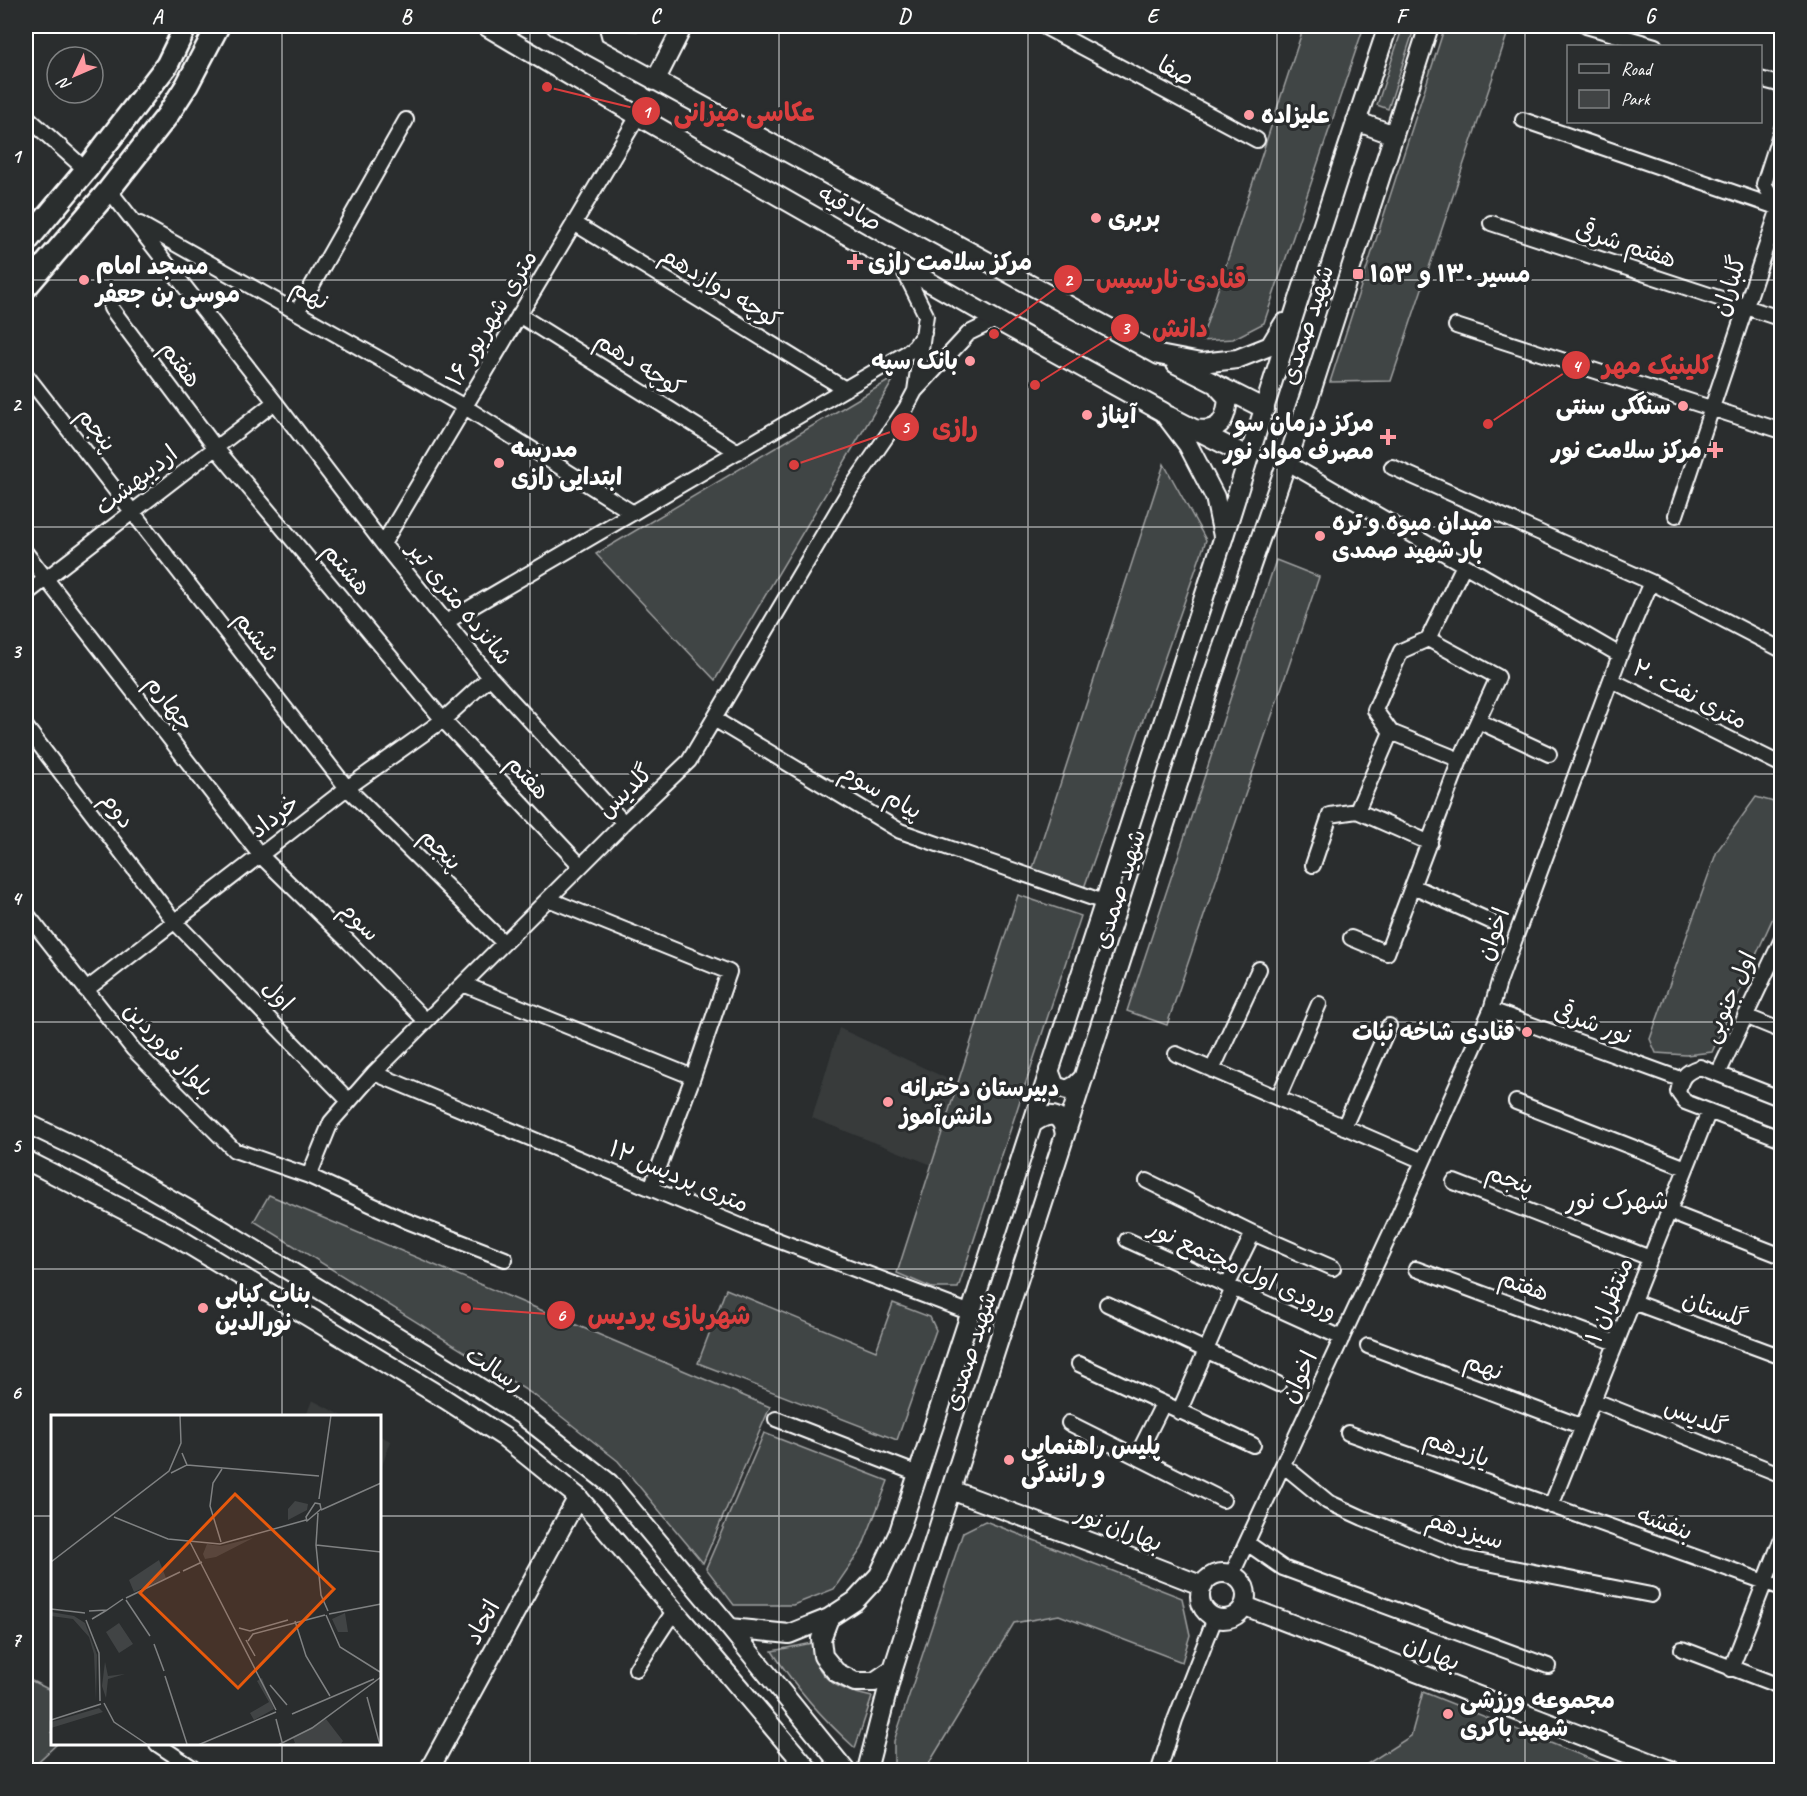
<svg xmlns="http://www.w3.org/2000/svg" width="1807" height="1796" font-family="Caveat,'Playpen Sans Arabic',sans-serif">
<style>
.built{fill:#373a3b}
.green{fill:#414445;stroke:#a0a2a2;stroke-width:1.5}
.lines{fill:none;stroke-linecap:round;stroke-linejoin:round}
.minor-casing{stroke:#fff;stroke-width:18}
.major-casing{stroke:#fff;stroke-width:22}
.highway-casing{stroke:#fff;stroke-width:26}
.minor{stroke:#2a2d2e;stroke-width:14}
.major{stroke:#2a2d2e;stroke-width:18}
.highway{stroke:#2a2d2e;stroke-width:21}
.grid{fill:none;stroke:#fff;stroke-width:1.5;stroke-opacity:0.55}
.poi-dot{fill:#ff9aa2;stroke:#2a2d2e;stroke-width:2}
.labels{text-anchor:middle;stroke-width:6;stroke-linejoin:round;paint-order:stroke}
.street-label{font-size:24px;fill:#fff;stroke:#2a2d2e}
.poi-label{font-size:24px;font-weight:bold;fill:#fff;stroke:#2a2d2e;text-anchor:start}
.neighbourhood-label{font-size:26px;fill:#fff;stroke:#2a2d2e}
.inset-road{fill:none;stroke:#7f8182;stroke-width:1.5}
.view{fill:#e8590c;fill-opacity:0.15;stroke:#e8590c;stroke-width:3}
.inset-edge{fill:none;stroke:#fff;stroke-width:3}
.leader{fill:none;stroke:#da3e3e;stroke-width:2}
.callout-dot{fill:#da3e3e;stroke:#2a2d2e;stroke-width:2}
.mark-label{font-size:18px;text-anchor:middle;font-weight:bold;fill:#fff}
.callout-label{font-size:26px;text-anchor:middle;font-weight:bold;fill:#da3e3e;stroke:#2a2d2e;stroke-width:6;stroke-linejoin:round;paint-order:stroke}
.neatline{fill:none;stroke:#fff;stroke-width:2}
.grid-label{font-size:20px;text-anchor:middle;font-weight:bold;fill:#fff}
</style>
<rect width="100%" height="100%" fill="#2a2d2e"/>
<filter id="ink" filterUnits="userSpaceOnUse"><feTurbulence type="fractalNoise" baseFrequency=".0167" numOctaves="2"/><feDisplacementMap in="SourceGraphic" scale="12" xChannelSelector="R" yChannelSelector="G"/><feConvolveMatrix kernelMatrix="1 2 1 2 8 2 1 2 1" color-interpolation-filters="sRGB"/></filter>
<g filter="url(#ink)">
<!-- built -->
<path class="built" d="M 839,1028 L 965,1087 L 937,1167 L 812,1118 Z
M 312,1400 L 343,1416 L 306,1416 Z
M 380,1436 L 391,1441 L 380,1471 L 380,1435 Z"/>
<!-- green -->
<path class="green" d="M 605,26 L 635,26 L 637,31 L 606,29 Z
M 1304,26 L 1364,26 L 1264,323 L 1233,339 L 1201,341 Z
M 1403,26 L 1415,26 L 1388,109 L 1377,105 Z
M 1445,26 L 1510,26 L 1391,381 L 1330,382 Z
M 1781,130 L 1781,206 L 1765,184 Z
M 895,377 L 715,680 L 596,554 Z
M 1164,464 L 1206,540 L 1084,888 L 1032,871 Z
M 1276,560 L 1319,577 L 1167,1025 L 1127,1011 Z
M 1756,797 L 1781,804 L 1781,900 L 1712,1052 L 1686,1055 L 1656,1053 L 1650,1039 L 1717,851 Z
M 1018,895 L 1081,916 L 958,1288 L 932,1288 L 897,1273 Z
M 269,1195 L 770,1407 L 703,1563 L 618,1461 L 534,1395 L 254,1221 Z
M 726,1289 L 876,1351 L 893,1303 L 930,1317 L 936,1330 L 897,1440 L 698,1363 Z
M 764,1433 L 888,1481 L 862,1548 L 834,1589 L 793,1605 L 734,1605 L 706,1568 Z
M 985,1521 L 1182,1598 L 1190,1635 L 1182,1662 L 1059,1615 L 1014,1623 L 925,1770 L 894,1770 L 894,1741 L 963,1532 Z
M 812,1643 C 815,1682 839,1689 872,1697 L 855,1748 C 823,1719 795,1687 772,1651 Z
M 26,1678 L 52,1691 L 52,1744 L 57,1744 L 29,1770 L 26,1770 Z
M 1423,1692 L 1618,1770 L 1363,1770 L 1367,1764 L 1411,1736 Z"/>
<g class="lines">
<!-- minor casing -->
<g class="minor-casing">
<path id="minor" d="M 590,26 L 596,48
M 1043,26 L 1257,140
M 1586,26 L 1655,46
M 1760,79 L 1782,85
M 26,116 L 86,170
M 1523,120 L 1782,209
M 109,190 L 275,402 L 383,544 L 490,677 L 624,823
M 1779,208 L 1764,184 L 1782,128
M 574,223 L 845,389
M 1491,223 L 1782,319
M 140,224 L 465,407 L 633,513
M 901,265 L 926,315 L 915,391
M 111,308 L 215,447 L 443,720 L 581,866
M 297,312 L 406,120
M 519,315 L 738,452
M 1456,326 L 1782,431
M 26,375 L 347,788 L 504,943
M 1392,467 L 1651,582
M 1676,515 L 1779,208
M 383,544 L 638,116
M 26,553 L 260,855 L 349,942 L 426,1021
M 26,594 L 275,402
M 446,622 L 908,352 L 915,346 L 924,333
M 1620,655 L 1651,582 L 1782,650
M 1611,680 L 1782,765
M 714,719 L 900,831 L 1104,902
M 1478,721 L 1549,754
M 26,727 L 174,921 L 349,1101
M 1460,760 L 1391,732 L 1375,710 L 1401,651 L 1428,639 L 1464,565
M 1357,811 L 1391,732
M 1313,865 L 1330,815 L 1357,811 L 1430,843
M 1413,886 L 1490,921
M 548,899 L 729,972 L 693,1077 L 651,1188
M 26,913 L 133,1049 L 234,1150 L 309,1176 L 407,1221 L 505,1259
M 1351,938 L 1387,953 L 1460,760 L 1498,677 L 1428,639
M 463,984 L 693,1077
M 86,990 L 347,788 L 443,720 L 490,677
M 1491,1010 L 1680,1079
M 1745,1016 L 1782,1031
M 1176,1054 L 1423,1161
M 1212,1070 L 1259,969
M 374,1073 L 748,1229 L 971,1313
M 1718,1074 L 1782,939
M 1278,1098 L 1319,1004
M 1782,1099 L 1700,1067 C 1685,1072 1681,1077 1678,1092 L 1685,1102 L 1782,1139
M 1516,1102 L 1686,1168
M 1344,1127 L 1389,1026
M 309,1176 L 331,1122 L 374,1073 L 624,823 L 689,761 L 849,491 L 906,408 L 915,391 L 969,333 L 996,320
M 1147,1181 L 1253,1233 L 1333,1268
M 1454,1182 L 1650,1258
M 1669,1212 L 1782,1256
M 1127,1240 L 1342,1338
M 1416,1269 L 1616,1343
M 1227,1286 L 1253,1233
M 1633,1302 L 1782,1357
M 1107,1304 L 1278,1384
M 1368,1346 L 1583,1427
M 1079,1364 L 1253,1445
M 1593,1400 L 1782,1475
M 1179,1412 L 1233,1288
M 776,1419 L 918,1474
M 1069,1423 L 1223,1500
M 1348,1433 L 1782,1588
M 1137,1456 L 1163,1404
M 1283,1465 L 1328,1502 L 1363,1518 L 1462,1558 L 1651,1595
M 1551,1506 L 1709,1111
M 1247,1543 L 1283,1568 L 1548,1666
M 1232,1574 L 1398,1217 L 1491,1010 L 1499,982 L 1620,655 L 1286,462
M 1682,1649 L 1782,1687
M 636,1669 L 674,1611
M 1731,1669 L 1782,1538
M 157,1744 L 196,1770
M 1159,1770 L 1175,1720 L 1215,1618"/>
</g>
<!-- major casing -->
<g class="major-casing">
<path id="major" d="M 486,26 L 638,116 L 996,320 L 1163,412 L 1188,445 L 1215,497 L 1223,536
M 556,26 L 1159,355 L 1201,363 L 1237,359 L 1270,346 L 1284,323
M 655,81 L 683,26
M 1356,121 L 1394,135
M 1176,364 L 1265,409
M 1169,416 L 1249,457
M 1194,429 C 1219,433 1226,422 1228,398 L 1218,387
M 1049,1070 L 1055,1086 L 1067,1090 L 1076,1085 L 1084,1077
M 26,1123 L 89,1153 L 203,1218 L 460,1375 L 522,1415 L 609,1483 L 730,1628 L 845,1770
M 1032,1124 C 1048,1112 1062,1111 1065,1135
M 26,1160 L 173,1235 L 445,1399 L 504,1437 L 578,1497 L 809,1770
M 951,1490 L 1093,1543 L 1203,1586
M1200 1596a23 23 0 1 1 46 0a23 23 0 1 1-46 0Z
M 1245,1606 L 1670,1770
M 829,1618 L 821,1639 L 823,1656 L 836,1672 L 855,1682 L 874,1682 L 893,1669
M 730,1628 L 789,1634 L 829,1618 L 855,1601 L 879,1575 L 899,1532 L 1223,539 C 1277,367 1331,196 1388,26
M 429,1770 L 578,1497
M 867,1770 L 893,1669 L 1212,678 L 1309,398 L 1429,26"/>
</g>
<!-- highway casing -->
<g class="highway-casing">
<path id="highway" d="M 26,242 L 86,170 L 167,65 L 186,26
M 26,287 L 109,190 L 167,116 L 187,85 L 218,26"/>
</g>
<!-- minor -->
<use href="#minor" class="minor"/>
<!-- major -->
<use href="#major" class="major"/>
<!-- highway -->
<use href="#highway" class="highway"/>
</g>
</g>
<!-- grid -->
<path class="grid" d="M 282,26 L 282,1416M 530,26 L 530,1770M 779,26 L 779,1770M 1028,26 L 1028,1770M 1277,26 L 1277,1770M 1525,26 L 1525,1770M 26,280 L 1782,280M 26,527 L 1782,527M 26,774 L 1782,774M 26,1022 L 1782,1022M 26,1269 L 1782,1269M 26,1516 L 52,1516M 380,1516 L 1782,1516M 282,1744 L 282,1770"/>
<!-- markers -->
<g class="poi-dot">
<circle cx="1249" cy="115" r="6"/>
<circle cx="1096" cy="218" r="6"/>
<path d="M852 253h6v6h6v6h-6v6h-6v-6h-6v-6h6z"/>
<rect x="1352" y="268" width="12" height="12" rx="3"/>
<circle cx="84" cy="280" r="6"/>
<circle cx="970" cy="361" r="6"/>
<circle cx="1683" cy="406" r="6"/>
<circle cx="1087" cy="415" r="6"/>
<path d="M1385 428h6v6h6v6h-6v6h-6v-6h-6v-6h6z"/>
<path d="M1712 441h6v6h6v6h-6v6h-6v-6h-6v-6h6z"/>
<circle cx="499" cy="463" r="6"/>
<circle cx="1320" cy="536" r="6"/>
<circle cx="1527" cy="1032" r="6"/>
<circle cx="888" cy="1102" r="6"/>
<circle cx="203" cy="1308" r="6"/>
<circle cx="1009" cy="1460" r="6"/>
<circle cx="1448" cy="1714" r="6"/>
</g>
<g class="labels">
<!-- street labels -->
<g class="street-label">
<text transform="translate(1176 71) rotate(28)" y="8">صفا</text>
<text transform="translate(850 208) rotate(30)" y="8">صادقیه</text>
<text transform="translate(1626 244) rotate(18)" y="8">هفتم شرقی</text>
<text transform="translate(1729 286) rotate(-72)" y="8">گلباران</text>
<text transform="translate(721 287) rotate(31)" y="8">کوچه دوازدهم</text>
<text transform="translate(310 294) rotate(29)" y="8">نهم</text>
<text transform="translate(491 318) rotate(-59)" y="8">۱۶ متری شهریور</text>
<text transform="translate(1307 325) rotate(-72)" y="8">شهید صمدی</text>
<text transform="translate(181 364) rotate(53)" y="8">هفتم</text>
<text transform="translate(640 364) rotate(32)" y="8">کوچه دهم</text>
<text transform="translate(97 429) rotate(52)" y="8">پنجم</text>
<text transform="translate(136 480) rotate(-38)" y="8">اردیبهشت</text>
<text transform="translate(347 569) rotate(50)" y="8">هشتم</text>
<text transform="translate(460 603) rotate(51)" y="8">شانزده متری تیر</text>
<text transform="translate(257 636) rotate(52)" y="8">ششم</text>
<text transform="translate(1690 694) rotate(27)" y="8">۲۰ متری نفت</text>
<text transform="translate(170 703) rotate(52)" y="8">چهارم</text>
<text transform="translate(528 777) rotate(47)" y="8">هفتم</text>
<text transform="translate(625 791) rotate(-44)" y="8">گلدیس</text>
<text transform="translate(881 791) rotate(29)" y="8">پیام سوم</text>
<text transform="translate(118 810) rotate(53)" y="8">دوم</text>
<text transform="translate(274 816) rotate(-38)" y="8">خرداد</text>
<text transform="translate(441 849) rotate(45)" y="8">پنجم</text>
<text transform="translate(1119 889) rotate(-72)" y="8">شهید صمدی</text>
<text transform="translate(360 921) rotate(45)" y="8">سوم</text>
<text transform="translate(1493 934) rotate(-70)" y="8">اخوان</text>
<text transform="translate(278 995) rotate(46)" y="8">اول</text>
<text transform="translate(1729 997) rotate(-65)" y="8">اول جنوبی</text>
<text transform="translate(1593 1023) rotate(20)" y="8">نور شرقی</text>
<text transform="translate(169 1049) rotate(47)" y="8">بلوار فروردین</text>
<text transform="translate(679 1176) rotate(23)" y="8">۱۲ متری پردیس</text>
<text transform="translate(1510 1179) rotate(21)" y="8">پنجم</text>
<text transform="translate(1243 1269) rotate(25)" y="8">ورودی اول مجتمع نور</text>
<text transform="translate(1524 1285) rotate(20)" y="8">هفتم</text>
<text transform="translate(1609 1300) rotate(-68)" y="8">منتظران ۱</text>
<text transform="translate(1715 1309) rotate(20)" y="8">گلستان</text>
<text transform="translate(970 1351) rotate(-72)" y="8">شهید صمدی</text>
<text transform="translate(1484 1366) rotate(21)" y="8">نهم</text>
<text transform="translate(495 1369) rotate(33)" y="8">رسالت</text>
<text transform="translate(1299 1377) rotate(-65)" y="8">اخوان</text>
<text transform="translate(1696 1417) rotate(22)" y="8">گلدیس</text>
<text transform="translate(1457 1448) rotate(20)" y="8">یازدهم</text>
<text transform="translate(1665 1523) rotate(20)" y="8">بنفشه</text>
<text transform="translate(1119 1528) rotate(21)" y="8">بهاران نور</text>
<text transform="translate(1465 1530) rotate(17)" y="8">سیزدهم</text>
<text transform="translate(482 1622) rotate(-61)" y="8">اتحاد</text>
<text transform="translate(1432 1653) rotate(21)" y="8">بهاران</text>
</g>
<!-- poi labels -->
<g class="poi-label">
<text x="1261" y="123">علیزاده</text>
<text x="1108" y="226">بربری</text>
<text x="868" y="270">مرکز سلامت رازی</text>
<text x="96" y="274">مسجد امام<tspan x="96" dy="28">موسی بن جعفر</tspan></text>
<text x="1370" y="282">مسیر ۱۳۰ و ۱۵۳</text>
<text x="958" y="369" text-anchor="end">بانک سپه</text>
<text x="1671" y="414" text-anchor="end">سنگکی سنتی</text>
<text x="1099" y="423">آیناز</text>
<text x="1374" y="431" text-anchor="end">مرکز درمان سو<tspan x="1374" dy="28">مصرف مواد نور</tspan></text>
<text x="511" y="457">مدرسه<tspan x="511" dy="28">ابتدایی رازی</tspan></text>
<text x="1702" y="458" text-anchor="end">مرکز سلامت نور</text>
<text x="1332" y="530">میدان میوه و تره<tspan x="1332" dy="28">بار شهید صمدی</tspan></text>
<text x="1515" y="1040" text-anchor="end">قنادی شاخه نبات</text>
<text x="900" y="1096">دبیرستان دخترانه<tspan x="900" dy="28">دانش‌آموز</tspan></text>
<text x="215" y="1302">بناب کبابی<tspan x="215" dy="28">نورالدین</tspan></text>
<text x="1021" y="1454">پلیس راهنمایی<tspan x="1021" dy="28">و رانندگی</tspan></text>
<text x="1460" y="1708">مجموعه ورزشی<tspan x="1460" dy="28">شهید باکری</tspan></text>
</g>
<!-- neighbourhood labels -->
<g class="neighbourhood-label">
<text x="1617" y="1209">شهرک نور</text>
</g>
</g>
<!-- overview -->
<g transform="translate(51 1415)">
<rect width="330" height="330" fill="#2a2d2e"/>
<path d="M 244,86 L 257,89 L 256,95 L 237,105 L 237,94 ZM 202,123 L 165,142 L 154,144 L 152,139 L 156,129 L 170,131 ZM 108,145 L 115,163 L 83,177 L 78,165 ZM 0,197 L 23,201 L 34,208 L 46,240 L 45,286 L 43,239 L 38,222 L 22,204 L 0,201 ZM 294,198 L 297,217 L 287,217 L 281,204 ZM 68,208 L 82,229 L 68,238 L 55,217 ZM 54,247 L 57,261 L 74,259 L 57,264 L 55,283 L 51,271 ZM 211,263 L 223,294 L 203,305 L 199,298 L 218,287 L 206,266 ZM 48,293 L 52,297 L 0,313 L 0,307 ZM 275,304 L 292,326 L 289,330 L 240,330 L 244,328 L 242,323 Z" fill="#414445"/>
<path class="inset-road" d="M 136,50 L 268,61M 120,58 L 136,50 L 131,38M 268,84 L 280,0M 264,88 L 269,89 L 270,94 L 256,106 L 255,102 ZM 270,95 L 330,68M 267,98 L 265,130 L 270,180 L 277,196M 63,102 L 117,124 L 169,129 L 255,105M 139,127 L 225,295M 170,127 L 159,91 L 162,68 L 171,54M 265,130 L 330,137M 0,147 L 118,56 L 130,28 L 129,0M 132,156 L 151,147M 75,183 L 129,157M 75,185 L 99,221M 0,194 L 34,198M 56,195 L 72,184M 38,196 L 56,195 L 41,204M 278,199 L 330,189M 275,200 L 289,232 L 329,257M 35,205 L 48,238 L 49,286M 244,206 L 255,241 L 279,281M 188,213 L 199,216 L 237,205M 195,225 L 204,241M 197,226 L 202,219 L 274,200M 103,229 L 113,256M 114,261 L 136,329M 219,270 L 236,290M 316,282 L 329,330M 53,288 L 63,307 L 97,330M 241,299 L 323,264M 225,304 L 231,327M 0,305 L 50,289M 147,330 L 225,297M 227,330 L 261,313 L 330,262"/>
<path class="view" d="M 184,79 L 283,174 L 187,273 L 89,178 Z"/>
<rect width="330" height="330" class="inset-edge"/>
</g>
<!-- callouts -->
<path class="leader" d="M547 87L646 111M994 334L1068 279M1035 385L1125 328M1488 424L1576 365M794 465L905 427M466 1308L561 1315"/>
<g class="callout-dot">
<circle cx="547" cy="87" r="6"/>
<circle cx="994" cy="334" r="6"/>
<circle cx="1035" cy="385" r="6"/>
<circle cx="1488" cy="424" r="6"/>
<circle cx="794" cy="465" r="6"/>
<circle cx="466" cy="1308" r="6"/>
<circle cx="646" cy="111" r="15"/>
<circle cx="1068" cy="279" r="15"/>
<circle cx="1125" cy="328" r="15"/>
<circle cx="1576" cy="365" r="15"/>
<circle cx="905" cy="427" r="15"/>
<circle cx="561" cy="1315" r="15"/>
</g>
<g class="mark-label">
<text x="646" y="118">1</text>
<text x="1068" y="286">2</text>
<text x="1125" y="334">3</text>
<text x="1576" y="372">4</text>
<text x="905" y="433">5</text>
<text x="561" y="1321">6</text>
</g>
<g class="callout-label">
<text x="744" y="121">عکاسی میزانی</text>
<text x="1171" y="288">قنادی نارسیس</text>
<text x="1180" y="337">دانش</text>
<text x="1658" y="374">کلینیک مهر</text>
<text x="955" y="436">رازی</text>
<text x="669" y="1324">شهربازی پردیس</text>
</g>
<!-- margin -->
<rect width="1807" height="1796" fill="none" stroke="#2a2d2e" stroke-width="66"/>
<!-- legend -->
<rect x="1567" y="45" width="195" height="78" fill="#2a2d2e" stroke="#7f8182" stroke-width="1.5"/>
<rect x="1579" y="64" width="30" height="9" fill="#2a2d2e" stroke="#7f8182" stroke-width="1.5"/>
<text x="1621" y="75" font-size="18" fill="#ffffff">Road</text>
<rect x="1579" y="90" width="30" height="18" fill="#414445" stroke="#7f8182" stroke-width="1.5"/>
<text x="1621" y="105" font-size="18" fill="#ffffff">Park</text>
<!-- north arrow -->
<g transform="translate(75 75) rotate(226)"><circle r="28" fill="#2a2d2e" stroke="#7f8182" stroke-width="1.5"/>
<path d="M0-4.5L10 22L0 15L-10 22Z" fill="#ff9aa2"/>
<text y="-9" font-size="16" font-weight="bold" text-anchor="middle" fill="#ffffff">N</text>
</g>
<rect x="33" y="33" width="1741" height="1730" class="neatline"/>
<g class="grid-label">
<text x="157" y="23">A</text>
<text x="406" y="23">B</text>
<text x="655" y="23">C</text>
<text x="904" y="23">D</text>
<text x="1152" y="23">E</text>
<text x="1401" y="23">F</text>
<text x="1650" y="23">G</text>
<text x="16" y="163">1</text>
<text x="16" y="411">2</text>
<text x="16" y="658">3</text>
<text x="16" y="905">4</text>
<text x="16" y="1152">5</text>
<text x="16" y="1399">6</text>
<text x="16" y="1646">7</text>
</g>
</svg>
